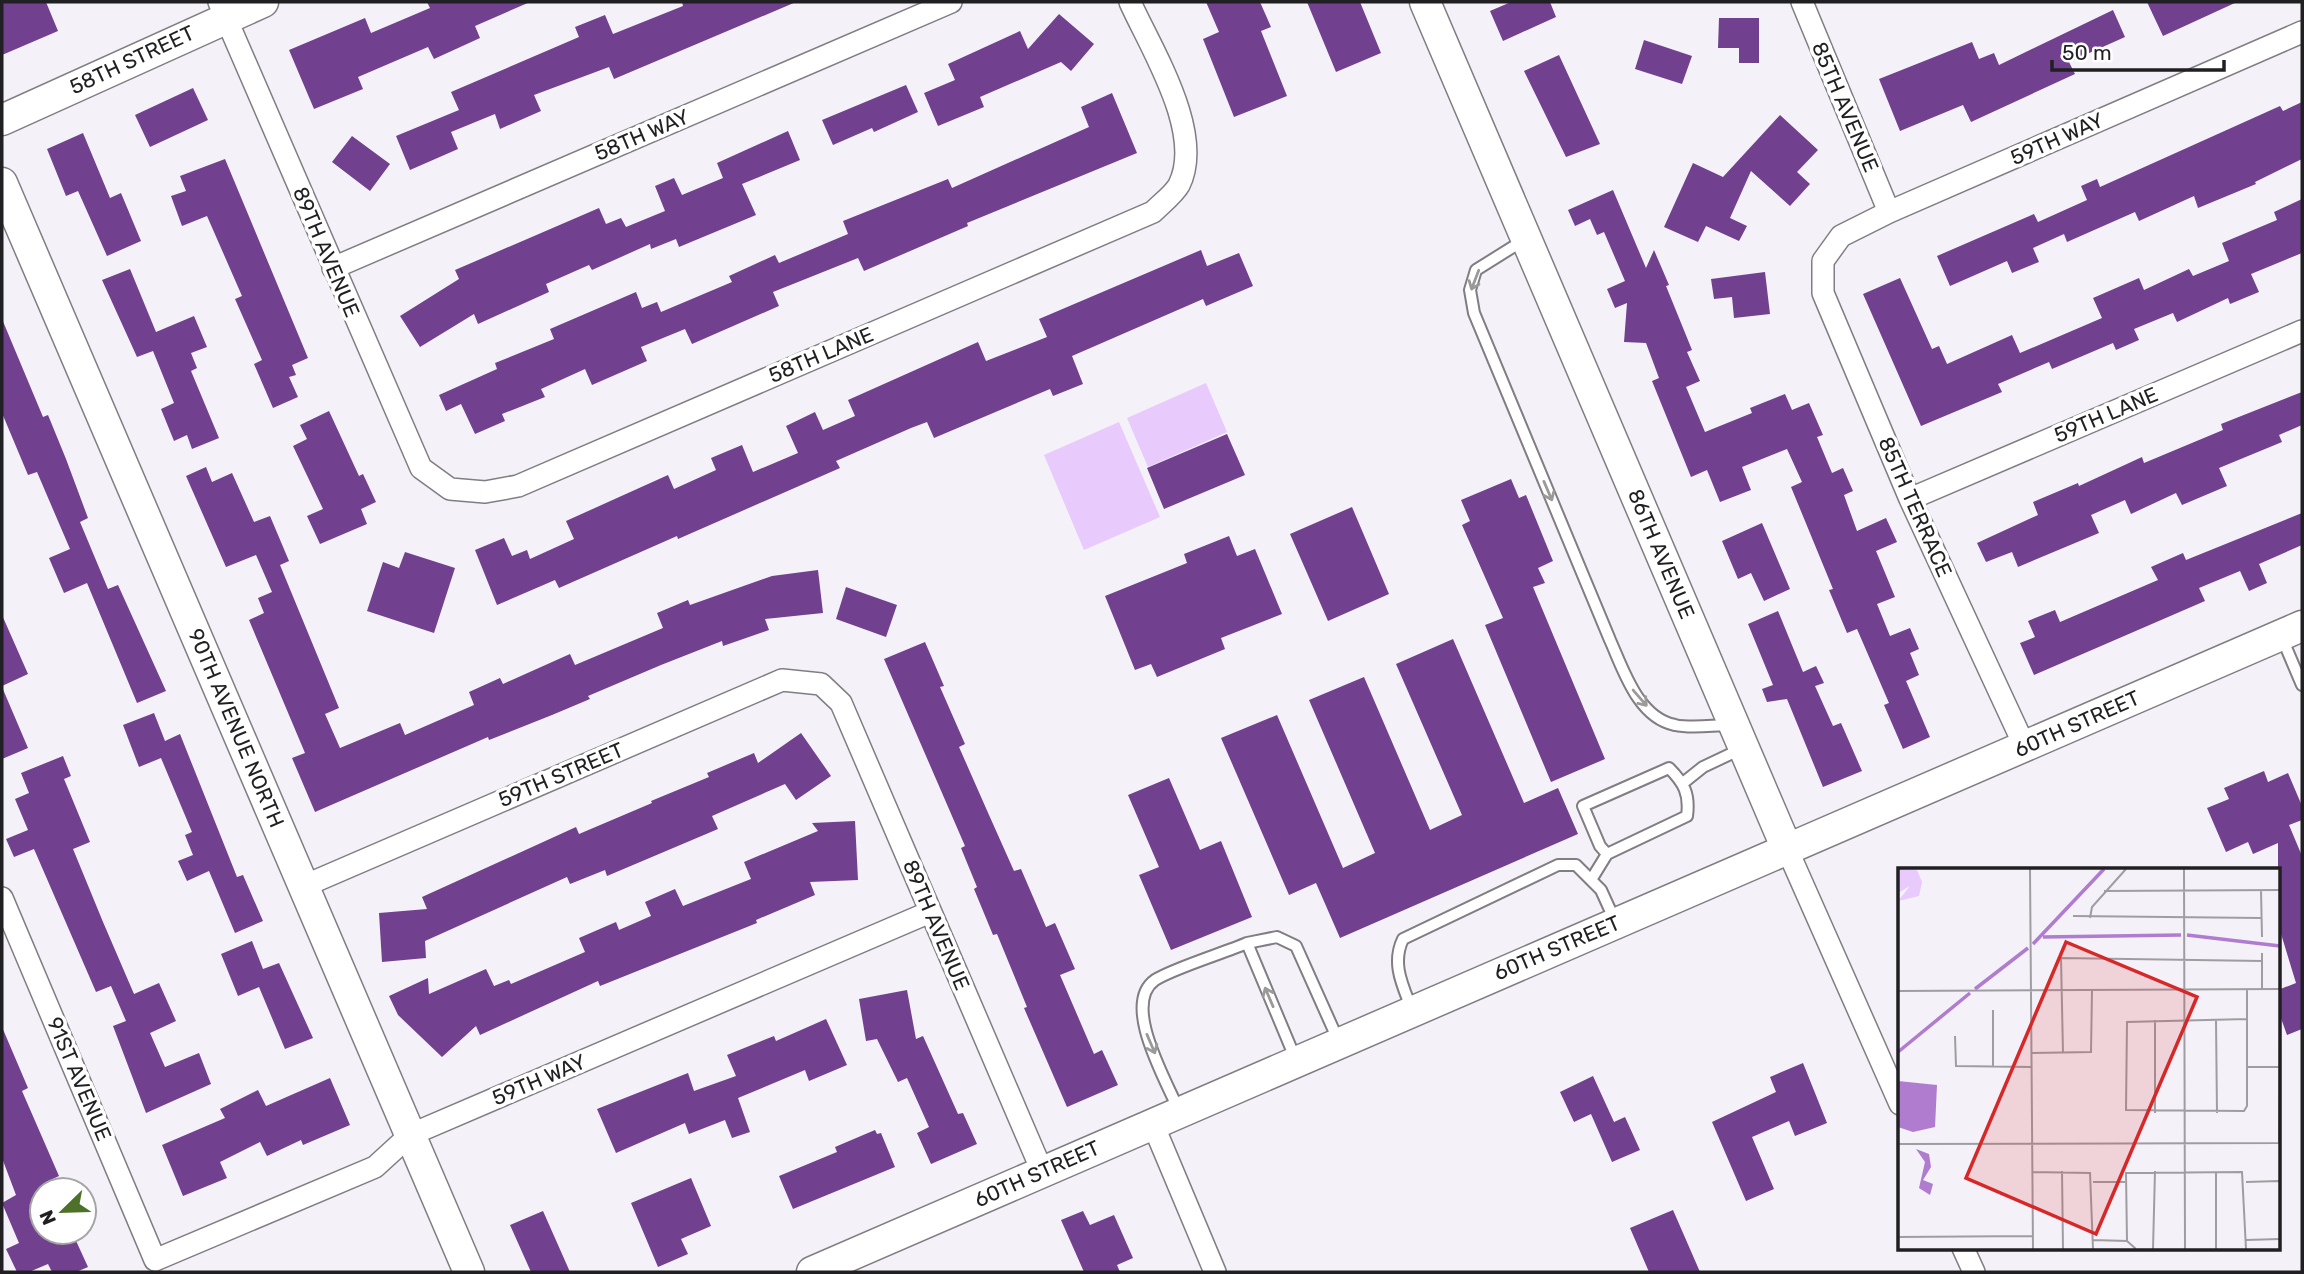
<svg xmlns="http://www.w3.org/2000/svg" width="2304" height="1274" font-family="Rubik,sans-serif">
<style>
.green{fill:#e8cafd}
.building{fill:#71408e}
.lines{fill:none;stroke-linecap:round;stroke-linejoin:round}
.lane-casing{stroke:#817d83;stroke-width:14}
.street-casing{stroke:#817d83;stroke-width:24}
.secondary-casing{stroke:#817d83;stroke-width:33}
.lane{stroke:#fff;stroke-width:10}
.street{stroke:#fff;stroke-width:21}
.secondary{stroke:#fff;stroke-width:30}
.oneway{stroke:#9b9a9b}
.labels{text-anchor:middle;stroke-width:7;stroke-linejoin:round;paint-order:stroke}
.street-label{font-size:21px;fill:#201f21;stroke:#fff}
.inset-river{fill:none;stroke:#af7ccf;stroke-width:3.5}
.inset-road{fill:none;stroke:#a09da2;stroke-width:2}
.view{fill:#d62828;fill-opacity:0.15;stroke:#d62828;stroke-width:3.5}
.inset-edge{fill:none;stroke:#201f21;stroke-width:3.5}
</style>
<rect width="100%" height="100%" fill="#f5f1f8"/>
<!-- green -->
<path class="green" d="M 1206,383 L 1227,432 L 1148,467 L 1127,418 Z
M 1119,422 L 1160,517 L 1084,550 L 1044,455 Z"/>
<!-- building -->
<path class="building" d="M 2,2 L 46,2 L 58,31 L 2,55 Z
M 427,2 L 530,2 L 475,26 L 480,38 L 434,59 L 428,47 L 358,77 L 363,89 L 314,109 L 289,50 L 365,18 L 371,33 L 430,8 Z
M 682,2 L 796,2 L 614,79 L 609,67 L 534,95 L 541,111 L 500,129 L 495,114 L 451,132 L 458,149 L 410,170 L 396,136 L 459,110 L 451,92 L 579,37 L 575,27 L 605,15 L 613,34 L 683,6 Z
M 1206,2 L 1260,2 L 1271,27 L 1261,31 L 1287,96 L 1234,117 L 1203,39 L 1219,32 Z
M 1307,2 L 1360,2 L 1381,53 L 1336,72 Z
M 1511,2 L 1550,2 L 1556,17 L 1503,41 L 1490,11 Z
M 2147,2 L 2237,2 L 2163,36 Z
M 2113,10 L 2125,37 L 2069,62 L 2075,74 L 1971,122 L 1963,105 L 1900,131 L 1879,79 L 1972,42 L 1979,59 L 1994,53 L 1999,65 Z
M 1059,14 L 1094,44 L 1071,71 L 1061,62 L 980,97 L 984,107 L 938,126 L 924,93 L 955,80 L 948,64 L 1020,31 L 1028,49 Z
M 1719,18 L 1759,18 L 1759,63 L 1739,63 L 1739,48 L 1718,48 Z
M 1644,40 L 1692,56 L 1682,84 L 1635,69 Z
M 1559,55 L 1600,144 L 1566,157 L 1524,71 Z
M 906,85 L 918,112 L 874,132 L 872,128 L 833,145 L 822,120 Z
M 193,88 L 208,120 L 150,147 L 135,115 Z
M 1112,93 L 1137,153 L 967,223 L 968,226 L 864,271 L 858,258 L 773,292 L 779,306 L 692,344 L 685,329 L 641,347 L 647,361 L 592,385 L 585,369 L 541,389 L 545,397 L 502,414 L 505,421 L 475,434 L 461,404 L 446,411 L 439,395 L 497,369 L 495,363 L 554,339 L 550,329 L 636,292 L 642,308 L 657,302 L 661,312 L 732,282 L 729,276 L 775,255 L 779,263 L 848,234 L 843,221 L 948,179 L 952,188 L 1089,127 L 1081,107 Z
M 2302,102 L 2302,159 L 2255,182 L 2256,184 L 2198,208 L 2194,196 L 2139,221 L 2135,212 L 2067,242 L 2064,234 L 2033,248 L 2039,262 L 2012,273 L 2007,261 L 1950,286 L 1937,256 L 2034,214 L 2038,222 L 2087,200 L 2081,186 L 2097,179 L 2100,187 L 2280,106 L 2283,111 Z
M 1780,115 L 1818,150 L 1797,172 L 1810,184 L 1790,206 L 1751,171 L 1730,218 L 1747,226 L 1739,241 L 1706,226 L 1698,242 L 1664,227 L 1693,163 L 1723,177 Z
M 788,131 L 800,160 L 742,184 L 756,215 L 679,247 L 676,239 L 651,249 L 650,244 L 592,270 L 589,265 L 546,284 L 549,292 L 478,324 L 474,314 L 420,347 L 400,316 L 459,279 L 455,270 L 599,208 L 606,224 L 621,218 L 626,227 L 665,211 L 655,186 L 674,178 L 682,195 L 723,178 L 717,163 Z
M 83,133 L 110,198 L 121,193 L 141,241 L 107,256 L 78,191 L 66,196 L 47,149 Z
M 352,136 L 390,164 L 370,191 L 332,162 Z
M 225,159 L 308,358 L 292,365 L 296,375 L 289,377 L 298,397 L 273,408 L 254,364 L 262,360 L 235,299 L 242,296 L 207,216 L 182,226 L 171,196 L 186,191 L 180,176 Z
M 1613,190 L 1646,268 L 1654,250 L 1669,285 L 1666,286 L 1692,350 L 1687,352 L 1700,381 L 1686,387 L 1705,432 L 1752,413 L 1750,408 L 1785,394 L 1792,410 L 1809,403 L 1823,435 L 1817,437 L 1832,473 L 1843,468 L 1853,491 L 1844,495 L 1857,531 L 1886,518 L 1897,542 L 1876,551 L 1895,597 L 1877,604 L 1890,636 L 1910,628 L 1919,649 L 1910,653 L 1919,675 L 1906,681 L 1930,737 L 1903,749 L 1884,705 L 1889,703 L 1857,629 L 1847,633 L 1829,590 L 1833,589 L 1791,487 L 1802,482 L 1787,449 L 1742,467 L 1751,490 L 1720,502 L 1707,470 L 1691,477 L 1652,381 L 1659,378 L 1646,343 L 1624,342 L 1627,303 L 1615,308 L 1607,289 L 1625,281 L 1604,232 L 1597,235 L 1590,219 L 1575,226 L 1568,210 Z
M 2302,199 L 2302,253 L 2251,274 L 2259,292 L 2230,304 L 2228,298 L 2177,322 L 2173,313 L 2134,329 L 2139,340 L 2116,350 L 2113,343 L 2052,369 L 2049,362 L 1998,384 L 2002,392 L 1921,426 L 1863,294 L 1900,278 L 1932,349 L 1939,346 L 1947,364 L 2012,335 L 2020,353 L 2102,318 L 2093,298 L 2139,278 L 2144,290 L 2189,269 L 2193,276 L 2229,261 L 2222,243 L 2277,220 L 2274,212 Z
M 1201,250 L 1207,266 L 1239,253 L 1253,286 L 1206,306 L 1203,299 L 1072,356 L 1083,384 L 1053,396 L 1050,389 L 934,438 L 927,422 L 911,428 L 836,461 L 840,468 L 678,539 L 677,536 L 559,588 L 555,580 L 497,605 L 475,550 L 504,538 L 512,556 L 527,550 L 530,559 L 574,539 L 566,521 L 668,475 L 674,489 L 716,470 L 711,458 L 742,445 L 753,472 L 798,453 L 786,426 L 815,412 L 823,430 L 855,416 L 848,400 L 978,342 L 986,361 L 1047,337 L 1039,319 Z
M 130,269 L 156,332 L 194,316 L 207,347 L 191,353 L 197,368 L 191,371 L 219,438 L 192,449 L 187,435 L 174,441 L 161,409 L 174,403 L 153,351 L 137,357 L 102,280 Z
M 1765,272 L 1770,314 L 1734,318 L 1732,297 L 1714,299 L 1711,279 Z
M 2,319 L 43,417 L 48,415 L 66,459 L 88,518 L 80,522 L 108,589 L 118,585 L 166,691 L 137,703 L 87,583 L 64,593 L 49,558 L 70,549 L 37,472 L 28,475 L 2,413 Z
M 2302,392 L 2302,425 L 2279,435 L 2282,442 L 2219,468 L 2227,486 L 2182,505 L 2176,493 L 2131,514 L 2125,500 L 2091,515 L 2099,533 L 2018,567 L 2012,552 L 1986,562 L 1977,543 L 2038,515 L 2033,502 L 2078,483 L 2079,486 L 2142,457 L 2144,463 L 2223,430 L 2221,424 Z
M 329,411 L 359,476 L 363,474 L 376,502 L 361,509 L 367,524 L 320,544 L 307,516 L 323,509 L 293,446 L 307,439 L 300,425 Z
M 1227,434 L 1245,475 L 1164,509 L 1147,468 Z
M 206,467 L 212,482 L 232,473 L 254,522 L 270,516 L 289,561 L 280,565 L 339,708 L 325,714 L 340,748 L 400,723 L 405,735 L 474,705 L 469,692 L 500,678 L 503,684 L 570,654 L 575,665 L 663,628 L 657,613 L 688,600 L 690,605 L 772,576 L 818,570 L 823,613 L 765,619 L 769,630 L 723,646 L 722,641 L 661,665 L 588,696 L 590,699 L 552,715 L 489,740 L 488,737 L 315,812 L 292,758 L 305,753 L 249,620 L 264,613 L 258,598 L 272,592 L 256,555 L 226,567 L 186,476 Z
M 1511,479 L 1519,498 L 1526,495 L 1553,561 L 1538,568 L 1545,583 L 1533,587 L 1605,759 L 1551,782 L 1485,625 L 1503,618 L 1462,525 L 1470,521 L 1461,500 Z
M 1352,507 L 1389,594 L 1328,621 L 1290,534 Z
M 2302,513 L 2302,545 L 2259,564 L 2267,583 L 2249,591 L 2240,571 L 2199,588 L 2205,601 L 2034,675 L 2020,643 L 2035,637 L 2028,621 L 2055,610 L 2060,622 L 2158,580 L 2151,567 L 2183,553 L 2186,560 Z
M 1762,523 L 1790,589 L 1764,601 L 1751,573 L 1738,579 L 1722,541 Z
M 1229,536 L 1237,556 L 1255,549 L 1282,614 L 1221,638 L 1225,649 L 1157,677 L 1151,664 L 1135,670 L 1105,596 L 1187,563 L 1184,554 Z
M 405,552 L 455,568 L 434,633 L 367,611 L 383,562 L 399,568 Z
M 846,587 L 897,605 L 886,637 L 836,619 Z
M 1778,611 L 1803,672 L 1816,666 L 1824,683 L 1815,686 L 1833,726 L 1841,723 L 1862,771 L 1823,787 L 1787,699 L 1767,702 L 1762,689 L 1773,685 L 1748,624 Z
M 2,615 L 28,674 L 2,686 Z
M 1453,639 L 1524,803 L 1558,788 L 1578,834 L 1340,938 L 1316,883 L 1289,895 L 1221,738 L 1277,715 L 1343,868 L 1375,853 L 1309,700 L 1364,677 L 1430,830 L 1462,815 L 1396,664 Z
M 925,642 L 944,686 L 940,687 L 965,744 L 959,747 L 989,815 L 1014,871 L 1021,869 L 1046,927 L 1055,923 L 1075,969 L 1060,975 L 1094,1054 L 1102,1050 L 1118,1085 L 1067,1107 L 1024,1008 L 1027,1007 L 997,934 L 993,935 L 974,889 L 977,887 L 961,848 L 965,846 L 884,659 Z
M 2,687 L 28,748 L 2,759 Z
M 154,713 L 165,741 L 180,734 L 237,877 L 243,875 L 263,921 L 235,933 L 209,871 L 187,881 L 178,861 L 193,855 L 185,835 L 192,832 L 161,758 L 139,767 L 123,725 Z
M 801,733 L 831,776 L 796,800 L 785,784 L 712,816 L 718,829 L 607,876 L 605,870 L 570,884 L 567,877 L 425,941 L 426,958 L 382,962 L 379,913 L 427,909 L 422,897 L 576,827 L 579,834 L 652,803 L 651,801 L 709,777 L 707,773 L 754,753 L 758,763 Z
M 63,756 L 71,776 L 64,779 L 90,842 L 73,849 L 103,922 L 134,994 L 159,983 L 176,1021 L 150,1033 L 165,1067 L 199,1053 L 211,1084 L 146,1113 L 113,1026 L 126,1021 L 111,986 L 96,992 L 34,849 L 14,857 L 6,839 L 28,830 L 15,799 L 29,793 L 21,773 Z
M 2264,771 L 2268,782 L 2288,773 L 2302,806 L 2302,820 L 2289,825 L 2302,856 L 2302,1029 L 2287,1035 L 2278,1010 L 2278,990 L 2296,983 L 2278,924 L 2278,843 L 2253,854 L 2248,842 L 2226,852 L 2207,808 L 2229,799 L 2224,788 Z
M 1169,778 L 1200,850 L 1221,841 L 1252,917 L 1171,950 L 1139,875 L 1159,867 L 1128,795 Z
M 855,821 L 858,880 L 810,882 L 815,895 L 756,920 L 757,923 L 600,986 L 598,981 L 480,1035 L 476,1026 L 442,1057 L 398,1015 L 389,996 L 428,978 L 429,994 L 486,969 L 494,986 L 509,980 L 511,984 L 585,952 L 579,938 L 616,922 L 619,930 L 651,916 L 645,902 L 675,889 L 683,906 L 751,879 L 744,862 L 818,831 L 812,823 Z
M 252,941 L 263,969 L 279,963 L 313,1038 L 285,1049 L 259,987 L 238,996 L 221,954 Z
M 907,990 L 916,1039 L 923,1036 L 958,1114 L 963,1113 L 977,1144 L 931,1164 L 917,1133 L 929,1127 L 907,1078 L 898,1082 L 877,1039 L 866,1041 L 859,999 Z
M 826,1019 L 847,1065 L 809,1081 L 805,1070 L 738,1098 L 750,1132 L 732,1138 L 725,1120 L 689,1134 L 685,1123 L 616,1153 L 597,1109 L 688,1073 L 694,1091 L 736,1076 L 727,1055 L 774,1036 L 776,1041 Z
M 2,1027 L 28,1088 L 22,1091 L 59,1176 L 46,1182 L 49,1190 L 42,1190 L 42,1232 L 72,1232 L 88,1267 L 76,1272 L 52,1272 L 48,1264 L 29,1272 L 17,1272 L 6,1249 L 19,1243 L 2,1203 L 16,1195 L 2,1158 Z
M 1803,1063 L 1827,1123 L 1795,1136 L 1789,1121 L 1752,1137 L 1774,1189 L 1746,1201 L 1712,1122 L 1776,1092 L 1770,1077 Z
M 1593,1076 L 1614,1122 L 1625,1117 L 1640,1150 L 1612,1162 L 1591,1114 L 1574,1122 L 1560,1092 Z
M 330,1078 L 350,1125 L 303,1145 L 301,1140 L 267,1156 L 260,1142 L 220,1162 L 227,1178 L 183,1196 L 162,1145 L 225,1118 L 220,1109 L 258,1090 L 266,1106 Z
M 875,1130 L 877,1134 L 881,1133 L 895,1167 L 793,1209 L 779,1176 L 837,1152 L 835,1147 Z
M 691,1178 L 711,1226 L 681,1239 L 688,1254 L 658,1267 L 631,1203 Z
M 1673,1210 L 1700,1272 L 1649,1272 L 1630,1228 Z
M 543,1211 L 570,1272 L 531,1272 L 510,1225 Z
M 1083,1211 L 1090,1225 L 1114,1215 L 1133,1258 L 1117,1265 L 1120,1272 L 1084,1272 L 1061,1220 Z"/>
<g class="lines">
<!-- lane casing -->
<g class="lane-casing">
<path id="lane" d="M 1524,240 L 1476,270 L 1470,290 L 1474,313 L 1610,640 C 1623,669 1638,718 1675,725 C 1692,729 1713,725 1730,725
M 2282,638 L 2302,685
M 1669,768 C 1684,783 1690,794 1687,816 L 1607,854 L 1600,846 L 1583,806 Z
M 1683,783 L 1703,767 L 1741,749
M 1591,880 L 1607,854
M 1247,943 L 1277,937 L 1296,946 L 1339,1042
M 1412,1010 C 1403,986 1391,964 1403,939 L 1558,865 L 1576,865 L 1601,890 L 1616,923
M 1179,1111 C 1166,1080 1121,1004 1155,980 C 1174,968 1224,953 1247,943 L 1296,1060"/>
</g>
<!-- street casing -->
<g class="street-casing">
<path id="street" d="M 219,2 L 421,468 L 450,489 L 485,492 L 518,486 L 1153,212 C 1161,204 1174,194 1179,185 C 1205,133 1151,49 1130,2
M 1802,2 L 1889,212
M 333,268 L 951,2
M 1910,499 L 2302,331
M 2025,747 L 1910,499 L 1823,293 L 1823,261 L 1841,236 L 1889,212 L 2302,32
M 1787,849 L 1900,1104
M 304,886 L 782,680 L 821,684 L 841,703 L 1042,1171
M 2,898 L 155,1260 L 375,1167 L 410,1135 L 930,912
M 1152,1122 L 1215,1272
M 1963,1248 L 1974,1272"/>
</g>
<!-- secondary casing -->
<g class="secondary-casing">
<path id="secondary" d="M 1425,2 L 1787,849
M 2,120 L 263,2
M 2,183 L 469,1272
M 812,1272 L 2302,626"/>
</g>
<!-- lane -->
<use href="#lane" class="lane"/>
<!-- street -->
<use href="#street" class="street"/>
<!-- secondary -->
<use href="#secondary" class="secondary"/>
</g>
<!-- one-way arrows -->
<defs><path id="oneway-shaft" d="M-6 0H5M1.5-3L5.5 0L1.5 3" fill="none" stroke-width="1.6" stroke-linecap="round" stroke-linejoin="round" transform="scale(1.75)"/></defs>
<g class="oneway">
<use href="#oneway-shaft" transform="translate(1475 280) rotate(111)"/>
<use href="#oneway-shaft" transform="translate(1548 491) rotate(67)"/>
<use href="#oneway-shaft" transform="translate(1640 698) rotate(49)"/>
<use href="#oneway-shaft" transform="translate(1269 997) rotate(-113)"/>
<use href="#oneway-shaft" transform="translate(1151 1044) rotate(67)"/>
</g>
<g class="labels">
<!-- street labels -->
<g class="street-label">
<text transform="translate(132 60) rotate(-25)" y="7">58TH STREET</text>
<text transform="translate(1845 107) rotate(67)" y="7">85TH AVENUE</text>
<text transform="translate(642 135) rotate(-23)" y="7">58TH WAY</text>
<text transform="translate(2057 139) rotate(-24)" y="7">59TH WAY</text>
<text transform="translate(326 252) rotate(67)" y="7">89TH AVENUE</text>
<text transform="translate(821 355) rotate(-23)" y="7">58TH LANE</text>
<text transform="translate(2106 415) rotate(-23)" y="7">59TH LANE</text>
<text transform="translate(1915 507) rotate(66)" y="7">85TH TERRACE</text>
<text transform="translate(1661 554) rotate(67)" y="7">86TH AVENUE</text>
<text transform="translate(2077 724) rotate(-24)" y="7">60TH STREET</text>
<text transform="translate(236 728) rotate(67)" y="7">90TH AVENUE NORTH</text>
<text transform="translate(561 775) rotate(-23)" y="7">59TH STREET</text>
<text transform="translate(936 925) rotate(67)" y="7">89TH AVENUE</text>
<text transform="translate(1557 948) rotate(-23)" y="7">60TH STREET</text>
<text transform="translate(79 1079) rotate(67)" y="7">91ST AVENUE</text>
<text transform="translate(539 1080) rotate(-23)" y="7">59TH WAY</text>
<text transform="translate(1037 1174) rotate(-24)" y="7">60TH STREET</text>
</g>
</g>
<!-- overview -->
<g transform="translate(1898 868)">
<rect width="382" height="382" fill="#f5f1f8"/>
<path d="M 0,1 L 19,2 L 24,14 L 21,28 L 0,33 L 12,18 L 0,25 Z" fill="#e8cafd"/>
<path d="M 0,213 L 39,217 L 37,259 L 15,264 L 0,259 ZM 18,281 L 31,286 L 33,299 L 25,312 L 35,316 L 32,327 L 21,320 L 27,294 Z" fill="#af7ccf"/>
<path class="inset-river" d="M 289,67 L 382,78M 145,69 L 283,67M 135,76 L 206,1M 77,121 L 130,80M 0,184 L 72,125"/>
<path class="inset-road" d="M 132,1 L 135,381M 286,1 L 287,381M 363,22 L 364,69M 206,23 L 382,22M 175,48 L 363,50M 192,50 L 194,39 L 228,1M 364,85 L 364,121M 349,121 L 349,238 L 346,243 L 228,242 L 229,154 L 349,151M 0,123 L 382,121M 95,142 L 95,198M 257,152 L 257,245M 318,152 L 319,245M 57,168 L 58,198 L 133,199M 133,185 L 193,184 L 194,122M 165,185 L 163,90 L 364,93M 349,199 L 381,199M 381,275 L 382,156M 0,276 L 382,275M 164,303 L 165,381M 134,304 L 192,305 L 195,381M 382,307 L 382,367M 195,314 L 227,314M 348,314 L 381,313M 0,369 L 134,368M 195,372 L 229,373 L 238,381M 348,372 L 382,371M 229,373 L 228,305 L 344,304 L 348,381M 255,381 L 257,303M 318,381 L 318,304"/>
<path class="view" d="M 168,74 L 299,129 L 198,366 L 68,310 Z"/>
<rect width="382" height="382" class="inset-edge"/>
</g>
<!-- border -->
<rect width="2304" height="1274" fill="none" stroke="#201f21" stroke-width="7"/>
<!-- north arrow -->
<g transform="translate(63 1211) rotate(247)"><circle r="33" fill="#ffffff" stroke="#a6a5a6" stroke-width="2"/>
<path d="M0-5L12 26L0 18L-12 26Z" fill="#4e712a"/>
<text y="-10" font-size="19" font-weight="bold" text-anchor="middle" fill="#201f21">N</text>
</g>
<!-- scale -->
<path d="M2052 60v10h172v-10" fill="none" stroke="#201f21" stroke-width="3.5"/>
<text x="2062" y="60" font-size="21" fill="#201f21" stroke="#ffffff" stroke-width="5" paint-order="stroke">50 m</text>
</svg>
